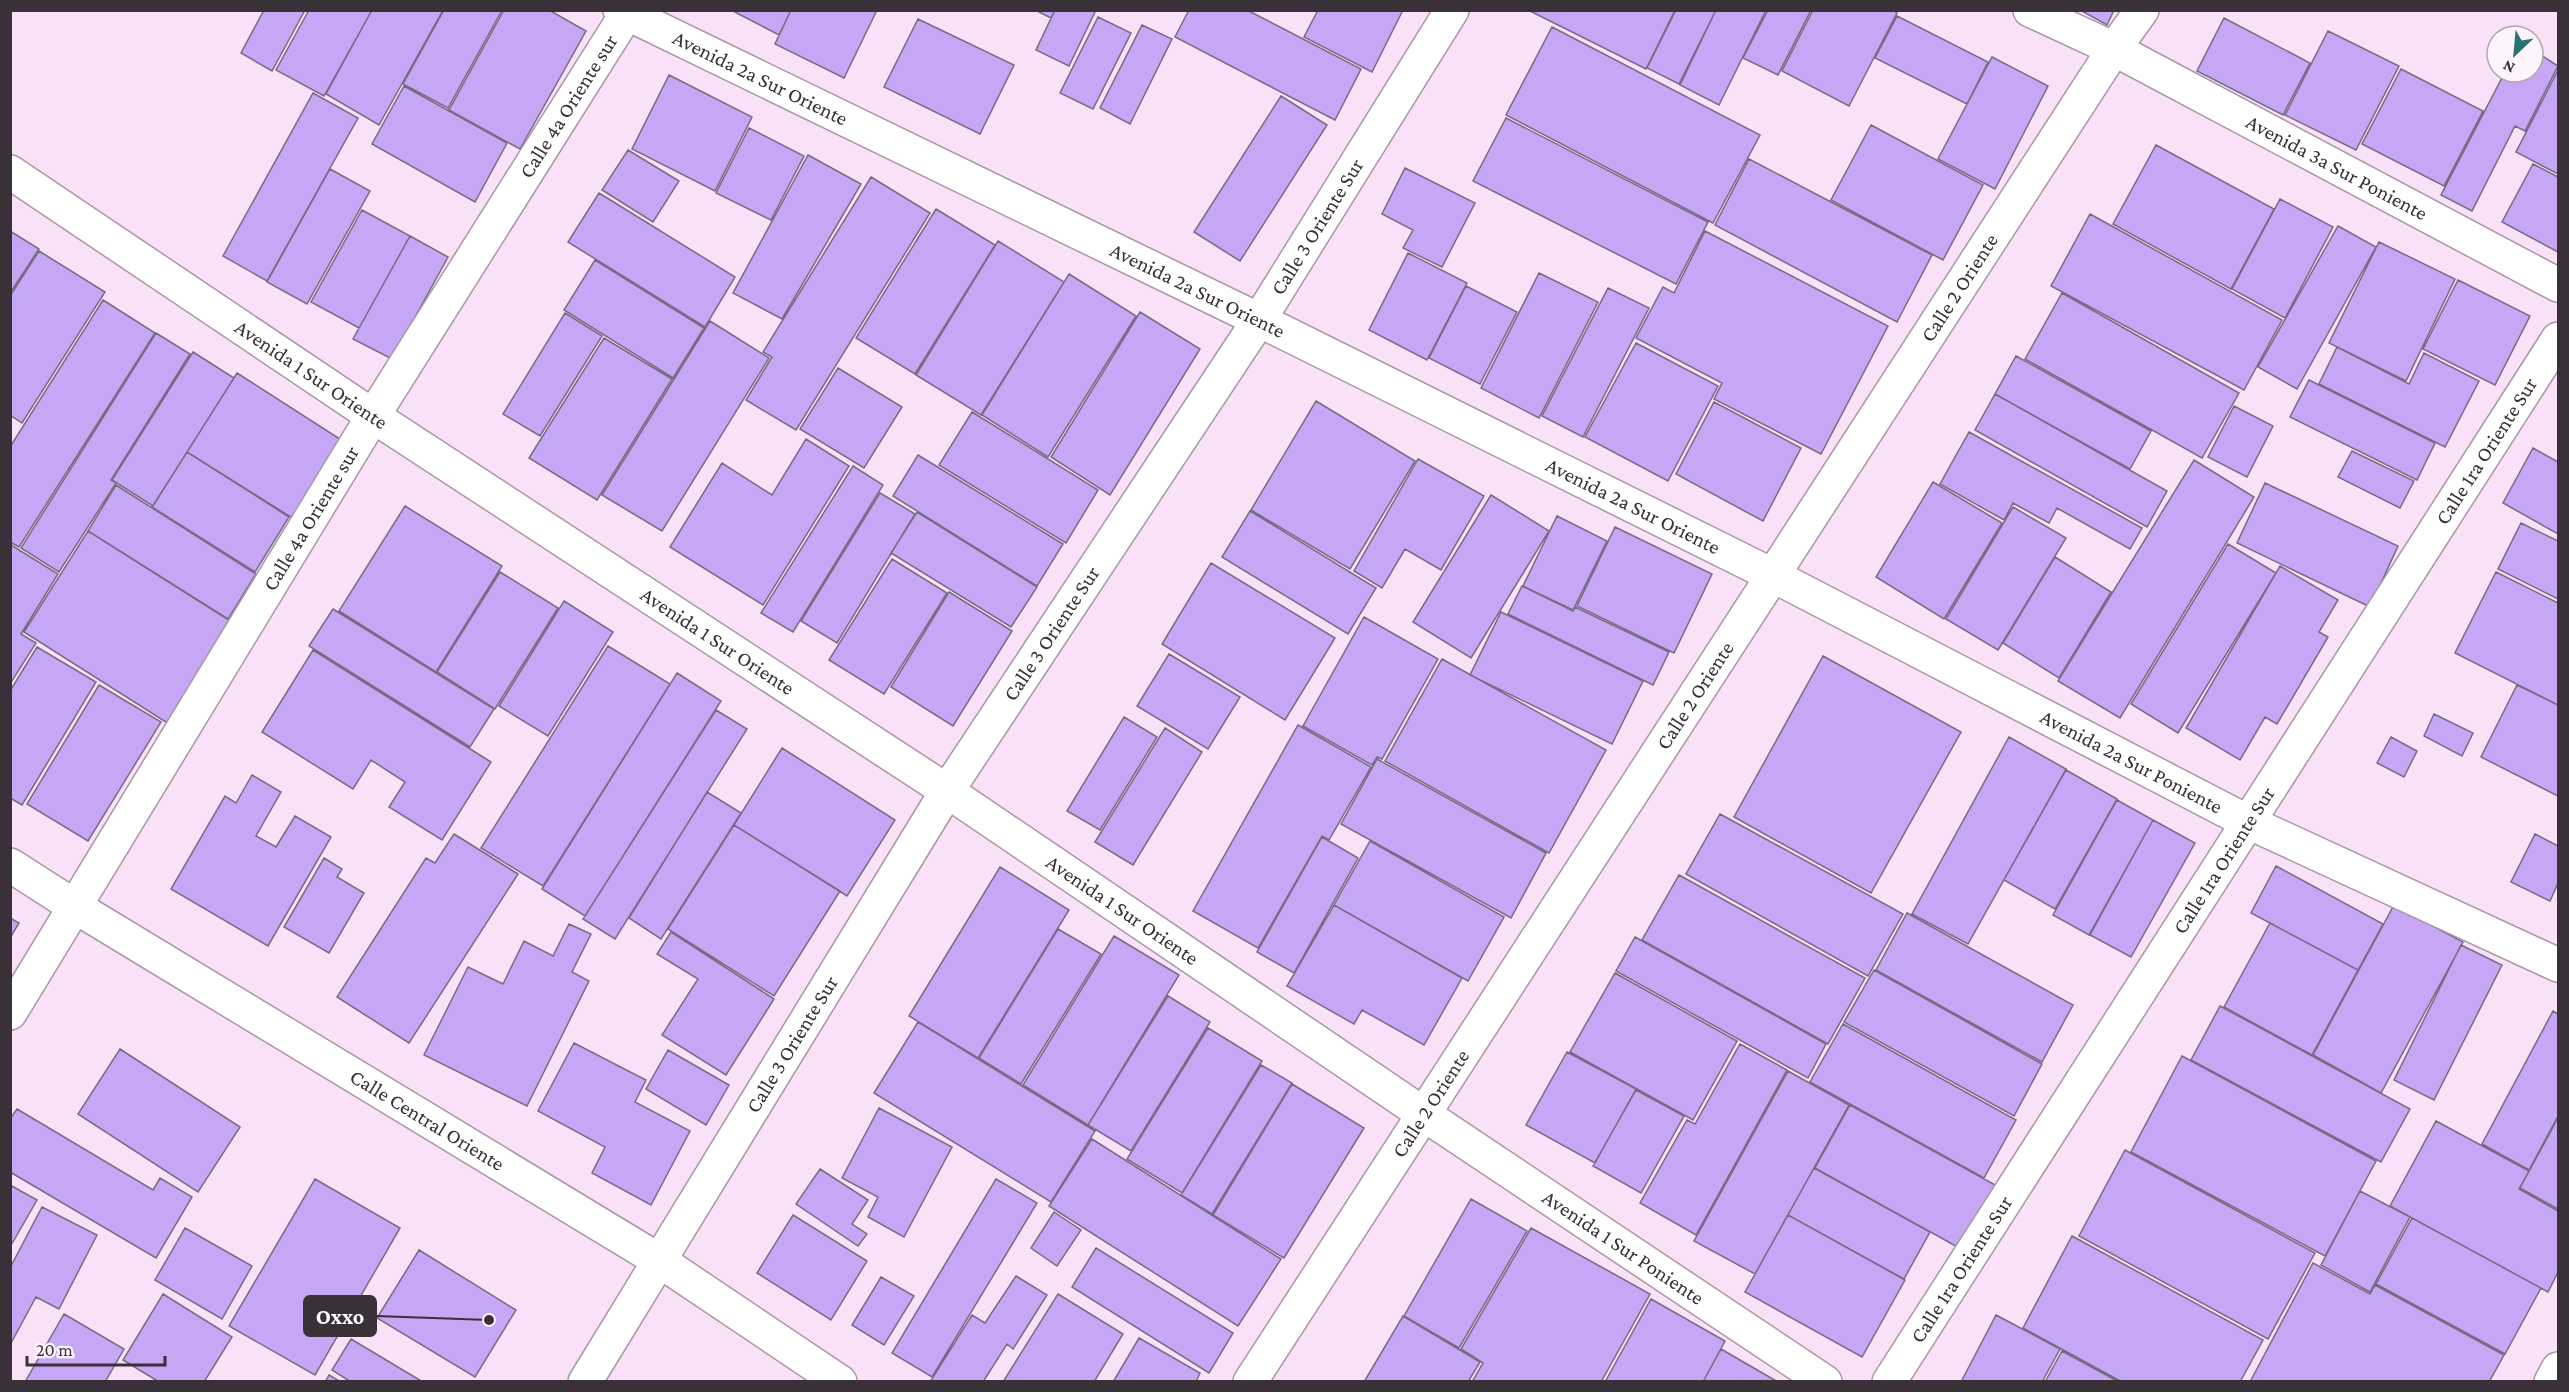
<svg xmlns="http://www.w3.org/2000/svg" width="2569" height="1392" font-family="'Crimson Pro',serif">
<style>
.building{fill:#c5a7f5;stroke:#756c84;stroke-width:1.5}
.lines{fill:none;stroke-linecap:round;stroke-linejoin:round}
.minor-casing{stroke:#ab95a9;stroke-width:36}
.tertiary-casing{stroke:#ab95a9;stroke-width:36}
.secondary-casing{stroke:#ab95a9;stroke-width:36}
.minor{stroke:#fff;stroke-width:33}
.tertiary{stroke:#fff;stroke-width:33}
.secondary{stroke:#fff;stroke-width:33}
.labels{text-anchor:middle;stroke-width:6;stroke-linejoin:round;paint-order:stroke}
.street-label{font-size:21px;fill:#393038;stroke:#fdf4fd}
.leader{fill:none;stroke:#393038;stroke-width:2}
.callout-dot{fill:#393038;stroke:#fdf4fd;stroke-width:2}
.callout{fill:#393038;stroke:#393038;stroke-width:2}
.callout-label{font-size:22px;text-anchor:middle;font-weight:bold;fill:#fff}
</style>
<rect width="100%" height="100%" fill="#f9e2f7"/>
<!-- building -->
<path class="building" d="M 264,10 L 305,10 L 272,71 L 241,53 Z
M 309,10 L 372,10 L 324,96 L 276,70 Z
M 372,10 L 443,10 L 379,125 L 326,94 Z
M 444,10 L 502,10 L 448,108 L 403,84 Z
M 504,10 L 549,10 L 586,31 L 520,149 L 449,110 Z
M 731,10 L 791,10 L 779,35 Z
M 791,10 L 877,10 L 844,78 L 775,44 Z
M 1035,10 L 1055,10 L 1051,18 Z
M 1055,10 L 1096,10 L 1069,66 L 1036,50 Z
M 1189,10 L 1247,10 L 1361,69 L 1335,120 L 1175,37 Z
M 1318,10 L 1403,10 L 1372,72 L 1304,37 Z
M 1528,10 L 1675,10 L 1646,69 Z
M 1676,10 L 1716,10 L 1679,84 L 1647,68 Z
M 1716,10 L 1766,10 L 1719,105 L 1680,85 Z
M 1768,10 L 1811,10 L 1778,75 L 1743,58 Z
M 1813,10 L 1893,10 L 1897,13 L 1849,106 L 1782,71 Z
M 2080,10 L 2114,10 L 2107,25 Z
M 1897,16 L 1988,62 L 1967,104 L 1875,58 Z
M 1098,17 L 1131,33 L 1093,109 L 1060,93 Z
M 2224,18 L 2310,63 L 2283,115 L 2197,71 Z
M 918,19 L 1014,65 L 980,134 L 884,87 Z
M 1142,25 L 1172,39 L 1130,124 L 1100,108 Z
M 1552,27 L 1760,135 L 1713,223 L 1506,115 Z
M 2328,31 L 2399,66 L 2356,150 L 2285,115 Z
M 2533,50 L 2558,66 L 2525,131 L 2515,126 L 2472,211 L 2441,195 L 2505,72 L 2533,72 Z
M 1992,57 L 2048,86 L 1995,189 L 1938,159 Z
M 2401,69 L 2483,111 L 2444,186 L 2362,144 Z
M 2558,70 L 2558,174 L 2516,152 Z
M 669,75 L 752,117 L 715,191 L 632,149 Z
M 404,86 L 507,143 L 475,202 L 372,144 Z
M 313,93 L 358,118 L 267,281 L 223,256 Z
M 1281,96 L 1327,125 L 1240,261 L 1194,232 Z
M 1506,118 L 1708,222 L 1676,284 L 1473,181 Z
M 1871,125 L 1983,185 L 1943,260 L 1831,200 Z
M 749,128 L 804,156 L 771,220 L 716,193 Z
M 2156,145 L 2274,209 L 2231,289 L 2113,224 Z
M 628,150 L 679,181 L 653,222 L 602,190 Z
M 808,155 L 861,184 L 782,319 L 733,293 Z
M 1749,159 L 1932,255 L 1897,322 L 1715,225 Z
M 2533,164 L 2558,177 L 2558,252 L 2502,222 Z
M 1405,168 L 1475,203 L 1442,267 L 1403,248 L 1413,230 L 1382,214 Z
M 330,169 L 370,191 L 307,304 L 267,282 Z
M 871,177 L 930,213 L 796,430 L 746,400 L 772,357 L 763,352 Z
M 599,193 L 735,277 L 705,327 L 568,242 Z
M 2280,199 L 2333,227 L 2285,318 L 2232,289 Z
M 936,209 L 995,245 L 915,374 L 856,338 Z
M 362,210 L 410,236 L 359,328 L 311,302 Z
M 2090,214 L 2282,320 L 2244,390 L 2051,286 Z
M 2338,226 L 2376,247 L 2297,389 L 2258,367 Z
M 10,231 L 39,249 L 10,293 Z
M 1705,231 L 1888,326 L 1821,454 L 1714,399 L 1722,383 L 1636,338 L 1663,287 L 1674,293 Z
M 410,236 L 448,257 L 392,359 L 353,339 Z
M 998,241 L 1064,282 L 981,415 L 916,375 Z
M 2379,242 L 2455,279 L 2406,381 L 2329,343 Z
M 39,251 L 105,292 L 22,423 L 10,415 L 10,296 Z
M 1408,253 L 1467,283 L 1427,360 L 1369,330 Z
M 595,260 L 704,328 L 673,378 L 564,310 Z
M 1539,273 L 1598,302 L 1539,418 L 1481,388 Z
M 1069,274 L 1136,316 L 1048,457 L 982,415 Z
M 2458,280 L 2530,316 L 2495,385 L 2423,349 Z
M 1466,286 L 1517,312 L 1480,384 L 1429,358 Z
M 1608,288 L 1649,308 L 1583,437 L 1542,416 Z
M 2062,293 L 2239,393 L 2202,458 L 2025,359 Z
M 103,300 L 155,333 L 19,547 L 10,542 L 10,447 Z
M 1140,312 L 1200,349 L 1110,495 L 1051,457 Z
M 565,313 L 602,336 L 540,436 L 503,414 Z
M 710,321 L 769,358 L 662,531 L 602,495 Z
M 156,333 L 190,354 L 111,480 L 116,483 L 59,572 L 21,548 Z
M 604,338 L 672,379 L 597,500 L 529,458 Z
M 1636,343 L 1718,386 L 1668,481 L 1585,437 Z
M 2337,347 L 2409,384 L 2424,353 L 2479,381 L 2445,447 L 2319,384 Z
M 193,352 L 234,378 L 153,506 L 112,480 Z
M 2016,356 L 2151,431 L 2130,469 L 1995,394 Z
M 838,368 L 902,407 L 864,468 L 800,429 Z
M 237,373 L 343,441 L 294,519 L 187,452 Z
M 2309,380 L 2435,443 L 2417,480 L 2290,417 Z
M 1995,394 L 2167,491 L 2147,527 L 1975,430 Z
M 1316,401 L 1415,461 L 1350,569 L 1251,510 Z
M 1714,402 L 1801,448 L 1763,521 L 1676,474 Z
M 2234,406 L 2273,426 L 2247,477 L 2208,457 Z
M 972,412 L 1098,490 L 1066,543 L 939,465 Z
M 1969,432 L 2142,528 L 2130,549 L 2057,508 L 2049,523 L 2013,503 L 2004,520 L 1940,484 Z
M 806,439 L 849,466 L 763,605 L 670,547 L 722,463 L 772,495 Z
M 2533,448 L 2558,462 L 2558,534 L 2503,503 Z
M 2352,451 L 2414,481 L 2400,508 L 2338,477 Z
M 187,452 L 289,517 L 255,572 L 152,507 Z
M 918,455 L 1063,544 L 1037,586 L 893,496 Z
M 1418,459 L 1484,496 L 1441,570 L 1405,549 L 1382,588 L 1354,571 Z
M 2194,460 L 2254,497 L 2120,718 L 2058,681 Z
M 853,466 L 883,485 L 793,632 L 761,613 Z
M 1933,482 L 2002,523 L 1944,619 L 1876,577 Z
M 2265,483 L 2398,546 L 2370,607 L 2237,543 Z
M 116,485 L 256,574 L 228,619 L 88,531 Z
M 880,493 L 915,514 L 837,643 L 801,621 Z
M 1491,495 L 1549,531 L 1471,658 L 1413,622 Z
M 405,506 L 502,566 L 436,672 L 339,611 Z
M 2013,507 L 2066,538 L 1998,650 L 1946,619 Z
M 1250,511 L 1376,588 L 1348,634 L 1222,557 Z
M 917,512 L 1037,587 L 1011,627 L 891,553 Z
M 1557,516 L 1607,541 L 1573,610 L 1523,586 Z
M 2521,523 L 2558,541 L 2558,599 L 2498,569 Z
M 1615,527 L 1712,574 L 1674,653 L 1577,606 Z
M 88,531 L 235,624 L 172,726 L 24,632 Z
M 2228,544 L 2276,573 L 2178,733 L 2131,704 Z
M 11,545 L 58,574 L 21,634 L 36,643 L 10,684 Z
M 2055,557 L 2111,592 L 2059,678 L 2003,643 Z
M 892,559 L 947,593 L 884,694 L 829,660 Z
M 1211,563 L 1335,638 L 1285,720 L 1162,644 Z
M 2280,566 L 2338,600 L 2319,632 L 2328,637 L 2277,724 L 2265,717 L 2240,760 L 2186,728 Z
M 500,572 L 558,608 L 495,709 L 437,672 Z
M 2496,572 L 2558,603 L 2558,705 L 2455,653 Z
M 1522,586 L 1573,611 L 1575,607 L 1669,652 L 1653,685 L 1508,614 Z
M 949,592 L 1012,631 L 953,726 L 891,687 Z
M 564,601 L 613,632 L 548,736 L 499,706 Z
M 333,609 L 494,709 L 470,747 L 309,646 Z
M 1501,612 L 1643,681 L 1612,744 L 1470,675 Z
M 1364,617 L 1438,659 L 1382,759 L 1377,757 L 1372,765 L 1303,726 Z
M 608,646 L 670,684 L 543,886 L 481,848 Z
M 37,647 L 96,682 L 22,805 L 10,798 L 10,691 Z
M 313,650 L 491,762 L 442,840 L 389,807 L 405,782 L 371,760 L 353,789 L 262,732 Z
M 1169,654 L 1240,697 L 1208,749 L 1137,706 Z
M 1823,656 L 1961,732 L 1871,893 L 1734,817 Z
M 1442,659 L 1606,750 L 1549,853 L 1385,761 Z
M 677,673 L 721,701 L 585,916 L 542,889 Z
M 99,685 L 161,722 L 88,841 L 27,804 Z
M 2517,685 L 2558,705 L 2558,796 L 2481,757 Z
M 716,710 L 747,729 L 615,939 L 583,919 Z
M 2434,714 L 2473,733 L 2462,756 L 2424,736 Z
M 1124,717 L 1157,737 L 1100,830 L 1067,811 Z
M 1298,725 L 1371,767 L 1329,840 L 1322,836 L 1258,948 L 1193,911 Z
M 1165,728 L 1202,752 L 1133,865 L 1095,842 Z
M 2009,737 L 2066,769 L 1968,944 L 1912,914 Z
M 2391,737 L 2417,751 L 2404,777 L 2377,763 Z
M 782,748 L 895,820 L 847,896 L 734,825 Z
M 1377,759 L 1546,853 L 1511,918 L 1341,824 Z
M 2066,770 L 2117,799 L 2055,909 L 2004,880 Z
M 252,775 L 281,792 L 256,836 L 276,847 L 295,816 L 331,837 L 268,946 L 171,889 L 225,796 L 236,803 Z
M 707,792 L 741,813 L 661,939 L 629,918 Z
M 2117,800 L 2153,820 L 2089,935 L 2053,915 Z
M 1720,814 L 1903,914 L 1868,976 L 1686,874 Z
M 2153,820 L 2195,843 L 2131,957 L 2090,935 Z
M 734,825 L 840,891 L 774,996 L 668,929 Z
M 454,834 L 518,874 L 409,1043 L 337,997 L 426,858 L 435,863 Z
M 2535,834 L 2558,846 L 2558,883 L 2550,901 L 2511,882 Z
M 1322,837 L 1358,858 L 1294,973 L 1257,952 Z
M 1370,841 L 1504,917 L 1468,981 L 1334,905 Z
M 324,858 L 342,869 L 337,877 L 364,893 L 329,953 L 284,927 Z
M 2276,866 L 2383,924 L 2358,970 L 2251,913 Z
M 1000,867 L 1069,910 L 978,1058 L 909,1016 Z
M 1679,875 L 1865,978 L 1828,1044 L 1642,940 Z
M 1334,905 L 1462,978 L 1424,1045 L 1362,1010 L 1354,1024 L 1287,986 Z
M 2394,905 L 2463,942 L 2381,1093 L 2313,1055 Z
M 1907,913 L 2073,1005 L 2042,1062 L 1876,970 Z
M 10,918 L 19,923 L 10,938 Z
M 2270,923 L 2358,970 L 2312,1055 L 2224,1007 Z
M 569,924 L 591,934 L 572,972 L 589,981 L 527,1106 L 424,1055 L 468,967 L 503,984 L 524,941 L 553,956 Z
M 1058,929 L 1101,954 L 1021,1084 L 979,1058 Z
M 671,932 L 774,999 L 726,1075 L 662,1035 L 698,979 L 657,954 Z
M 1114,936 L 1179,975 L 1088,1125 L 1023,1085 Z
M 1635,937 L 1826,1044 L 1808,1078 L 1616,971 Z
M 2461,945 L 2502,965 L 2434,1100 L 2394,1080 Z
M 1874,970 L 2042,1064 L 2014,1116 L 1844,1022 Z
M 1615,973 L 1737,1041 L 1693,1120 L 1570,1052 Z
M 1168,996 L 1210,1022 L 1131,1151 L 1088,1125 Z
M 2220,1006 L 2410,1109 L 2381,1162 L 2191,1060 Z
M 2553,1011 L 2558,1014 L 2558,1116 L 2529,1170 L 2482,1144 Z
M 918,1022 L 1095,1131 L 1051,1202 L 874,1093 Z
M 1843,1024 L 2016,1120 L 1984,1178 L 1810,1082 Z
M 1208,1028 L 1262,1061 L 1182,1193 L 1127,1159 Z
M 574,1043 L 646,1080 L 635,1102 L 690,1131 L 651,1205 L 592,1173 L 605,1147 L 538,1111 Z
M 1740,1044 L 1787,1070 L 1696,1235 L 1640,1203 L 1687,1120 L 1695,1124 Z
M 120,1049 L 240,1127 L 198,1192 L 78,1114 Z
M 668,1050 L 729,1085 L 706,1125 L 646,1089 Z
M 1567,1052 L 1636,1089 L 1595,1163 L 1526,1125 Z
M 2182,1056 L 2376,1161 L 2325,1256 L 2131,1152 Z
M 1261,1065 L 1292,1083 L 1212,1214 L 1181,1195 Z
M 1788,1071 L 1849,1105 L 1755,1274 L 1694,1241 Z
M 1292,1084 L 1364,1128 L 1284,1258 L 1213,1215 Z
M 1636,1090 L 1684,1116 L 1641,1193 L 1593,1166 Z
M 1850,1105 L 1997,1186 L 1961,1249 L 1815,1168 Z
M 879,1108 L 952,1147 L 904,1237 L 868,1217 L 878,1197 L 842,1178 Z
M 17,1109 L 153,1190 L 160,1178 L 192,1197 L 156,1258 L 10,1172 L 10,1119 Z
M 2558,1118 L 2558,1209 L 2520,1188 Z
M 2436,1121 L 2529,1171 L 2519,1189 L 2558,1211 L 2558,1272 L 2548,1292 L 2390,1206 Z
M 1092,1139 L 1281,1259 L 1238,1326 L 1049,1206 Z
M 2125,1150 L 2315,1253 L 2268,1339 L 2079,1236 Z
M 1814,1168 L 1930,1232 L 1904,1279 L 1788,1215 Z
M 820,1169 L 868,1200 L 852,1224 L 867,1234 L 858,1246 L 796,1204 Z
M 315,1179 L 400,1228 L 315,1375 L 229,1326 Z
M 996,1179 L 1037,1203 L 932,1377 L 892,1353 Z
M 10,1185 L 37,1200 L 10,1247 Z
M 2360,1191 L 2410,1217 L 2370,1292 L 2321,1265 Z
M 1471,1199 L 1527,1231 L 1459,1348 L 1404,1316 Z
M 42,1207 L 97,1235 L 59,1309 L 36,1297 L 10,1345 L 10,1268 Z
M 1054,1212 L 1081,1230 L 1057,1266 L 1031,1248 Z
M 793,1215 L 867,1261 L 831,1320 L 757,1273 Z
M 1788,1215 L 1905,1280 L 1862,1357 L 1745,1292 Z
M 2412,1218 L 2541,1288 L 2505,1354 L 2376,1284 Z
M 185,1228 L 252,1266 L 222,1319 L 155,1280 Z
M 1531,1228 L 1650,1294 L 1601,1382 L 1472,1382 L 1483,1363 L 1461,1349 Z
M 2072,1236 L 2263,1340 L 2240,1382 L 2122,1382 L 2023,1328 Z
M 1096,1248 L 1233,1333 L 1209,1373 L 1072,1287 Z
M 419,1250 L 516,1310 L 475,1377 L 377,1318 Z
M 2313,1263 L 2370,1294 L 2375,1285 L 2504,1355 L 2489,1382 L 2250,1382 Z
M 1016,1276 L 1047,1295 L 1013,1349 L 1007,1344 L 983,1382 L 930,1382 L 972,1315 L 985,1323 Z
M 881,1277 L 914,1296 L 884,1345 L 852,1325 Z
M 163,1294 L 232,1337 L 204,1382 L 159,1382 L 123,1360 Z
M 1058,1294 L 1123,1334 L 1094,1382 L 1003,1382 Z
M 1651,1299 L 1725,1341 L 1703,1382 L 1605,1382 Z
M 64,1314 L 124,1349 L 105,1382 L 25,1382 Z
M 1996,1315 L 2060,1349 L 2042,1382 L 1961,1382 Z
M 1403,1316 L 1480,1362 L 1468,1382 L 1364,1382 Z
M 1139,1338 L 1200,1373 L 1196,1382 L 1113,1382 Z
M 351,1339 L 423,1382 L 351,1382 L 332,1370 Z
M 1721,1349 L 1778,1382 L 1703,1382 Z
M 2062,1351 L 2119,1382 L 2045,1382 Z
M 329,1375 L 341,1382 L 325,1382 Z"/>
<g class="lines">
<!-- minor casing -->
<g class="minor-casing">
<g id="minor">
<path id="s1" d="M 620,10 L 1259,320 L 1774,576 L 2248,822 L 2558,965"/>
<path id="s2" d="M 2030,10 L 2114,49 L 2558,285"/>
<path id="s3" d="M 10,172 L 373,416 L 947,791 L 1422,1113"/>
<path id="s4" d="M 10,1013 L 373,416 L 629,10"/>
<path id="s5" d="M 1889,1382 L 2558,339"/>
<path d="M 2551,1382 L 2558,1369"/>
</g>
</g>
<!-- tertiary casing -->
<g class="tertiary-casing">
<g id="tertiary">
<path id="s6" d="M 1422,1113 L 1825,1382"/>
</g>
</g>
<!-- secondary casing -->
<g class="secondary-casing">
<g id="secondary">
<path id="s7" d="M 10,865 L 74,906 L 660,1261 L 840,1382"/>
<path id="s8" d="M 585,1382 L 947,791 L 1259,320 L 1452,10"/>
<path id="s9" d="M 1250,1382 L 2114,49 L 2142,10"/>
</g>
</g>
<!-- minor -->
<use href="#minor" class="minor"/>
<!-- tertiary -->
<use href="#tertiary" class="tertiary"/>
<!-- secondary -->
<use href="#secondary" class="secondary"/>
</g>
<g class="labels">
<!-- street labels -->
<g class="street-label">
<text dy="7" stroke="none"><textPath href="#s1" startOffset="156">Avenida 2a Sur Oriente</textPath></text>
<text dy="7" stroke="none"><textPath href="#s4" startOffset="1065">Calle 4a Oriente sur</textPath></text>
<text dy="7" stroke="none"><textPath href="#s2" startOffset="345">Avenida 3a Sur Poniente</textPath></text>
<text dy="7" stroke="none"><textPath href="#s8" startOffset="1368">Calle 3 Oriente Sur</textPath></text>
<text dy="7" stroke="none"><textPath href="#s9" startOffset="1304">Calle 2 Oriente</textPath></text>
<text dy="7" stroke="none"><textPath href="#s1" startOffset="642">Avenida 2a Sur Oriente</textPath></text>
<text dy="7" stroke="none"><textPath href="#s3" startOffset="363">Avenida 1 Sur Oriente</textPath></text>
<text dy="7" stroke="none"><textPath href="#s5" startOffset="1106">Calle 1ra Oriente Sur</textPath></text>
<text dy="7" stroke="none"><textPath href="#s1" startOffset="1128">Avenida 2a Sur Oriente</textPath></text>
<text dy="7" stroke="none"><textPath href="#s4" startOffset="579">Calle 4a Oriente sur</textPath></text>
<text dy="7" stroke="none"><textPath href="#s8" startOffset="882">Calle 3 Oriente Sur</textPath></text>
<text dy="7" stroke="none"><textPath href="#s3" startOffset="849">Avenida 1 Sur Oriente</textPath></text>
<text dy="7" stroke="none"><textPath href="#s9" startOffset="818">Calle 2 Oriente</textPath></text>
<text dy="7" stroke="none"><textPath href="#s1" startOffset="1688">Avenida 2a Sur Poniente</textPath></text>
<text dy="7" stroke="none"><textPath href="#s5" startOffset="620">Calle 1ra Oriente Sur</textPath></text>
<text dy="7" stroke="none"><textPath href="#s3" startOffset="1335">Avenida 1 Sur Oriente</textPath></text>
<text dy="7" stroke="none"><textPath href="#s8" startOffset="396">Calle 3 Oriente Sur</textPath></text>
<text dy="7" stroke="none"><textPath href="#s9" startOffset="332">Calle 2 Oriente</textPath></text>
<text dy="7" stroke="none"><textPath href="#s7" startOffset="489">Calle Central Oriente</textPath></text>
<text dy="7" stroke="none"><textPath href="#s6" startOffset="242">Avenida 1 Sur Poniente</textPath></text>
<text dy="7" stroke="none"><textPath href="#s5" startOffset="134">Calle 1ra Oriente Sur</textPath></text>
</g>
</g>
<!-- callouts -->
<path class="leader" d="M489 1320L376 1316"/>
<circle class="callout-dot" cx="489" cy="1320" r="6"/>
<rect class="callout" x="304" y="1296" width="72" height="40" rx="6"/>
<g class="callout-label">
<text x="340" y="1324">Oxxo</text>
</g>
<!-- border -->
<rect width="2569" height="1392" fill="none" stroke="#393038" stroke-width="24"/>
<!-- north arrow -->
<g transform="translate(2515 54) rotate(206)"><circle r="28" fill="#fdf4fd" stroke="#afa6ae" stroke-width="1.5"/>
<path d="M0-4.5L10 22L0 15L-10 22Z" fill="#287372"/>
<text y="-9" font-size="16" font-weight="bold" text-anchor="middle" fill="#393038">N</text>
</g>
<!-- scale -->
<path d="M27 1356v9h138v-9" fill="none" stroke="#393038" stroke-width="3"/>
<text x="36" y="1356" font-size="18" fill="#393038" stroke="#fdf4fd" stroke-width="4.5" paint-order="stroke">20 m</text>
</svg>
